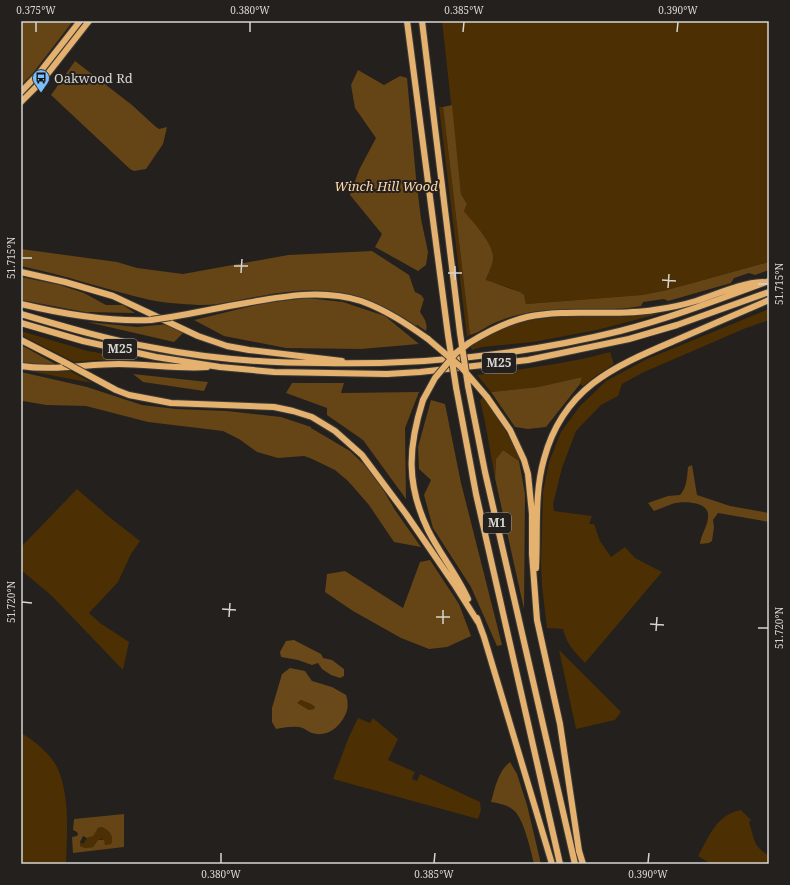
<svg xmlns="http://www.w3.org/2000/svg" width="790" height="885" font-family="'Noto Serif',serif">
<style>
.green{fill:#4c2f02}
.forest{fill:#654416;fill-rule:evenodd}
.water{fill:#694819;fill-rule:evenodd}
.lines{fill:none;stroke-linecap:round;stroke-linejoin:round}
.highway-casing{stroke:#3d3b38;stroke-width:8}
.highway{stroke:#e5b16e;stroke-width:6}
.highway-bridge-casing{stroke:#3d3b38;stroke-width:8;stroke-linecap:butt}
.highway-bridge{stroke:#e5b16e;stroke-width:6}
.ticks{fill:none;stroke:#d7d5d2;stroke-width:1.5}
.labels{text-anchor:middle;stroke-width:4;stroke-linejoin:round;paint-order:stroke}
.shield{fill:#23201d;stroke:#a19f9c;stroke-width:1}
.shield-label{font-size:12px;font-weight:bold;fill:#d7d5d2}
.poi-label{font-size:13px;fill:#d7d5d2;stroke:#23201d;text-anchor:start}
.park-label{font-size:13px;font-style:italic;fill:#ffd8a9;stroke:#23201d}
.neatline{fill:none;stroke:#d7d5d2;stroke-width:1.5}
.ticks-label{font-size:10px;text-anchor:middle;fill:#d7d5d2}
</style>
<rect width="100%" height="100%" fill="#23201d"/>
<!-- green -->
<path class="green" d="M 442,21 L 769,21 L 769,262 L 667,290 L 642,295 L 526,304 C 524,286 500,287 486,281 L 493,258 L 489,245 L 464,211 L 467,204 L 461,194 Z
M 439,107 L 443,107 L 470,335 L 467,337 Z
M 769,309 L 769,320 L 746,328 L 644,372 L 622,384 L 618,396 L 601,405 L 576,431 L 562,468 L 553,504 L 554,511 L 592,516 L 589,524 L 594,524 L 600,541 L 611,557 L 625,547 L 635,558 L 662,572 L 585,663 C 574,651 567,645 563,629 L 547,628 L 542,586 L 541,565 L 543,492 L 549,462 L 561,432 L 580,406 L 606,381 L 647,359 Z
M 658,314 L 597,330 L 533,342 L 482,347 L 472,350 L 470,346 C 517,312 570,316 624,317 C 635,317 647,313 658,314 Z
M 21,331 L 88,351 L 129,358 L 129,360 L 97,360 L 74,362 L 21,335 Z
M 610,352 L 614,364 L 594,377 L 583,386 L 580,384 L 582,377 L 538,387 L 491,392 L 477,375 C 522,369 567,364 610,352 Z
M 70,371 L 92,383 L 34,372 Z
M 483,397 C 498,417 510,436 519,458 L 519,461 L 503,450 L 496,459 L 495,478 L 485,422 L 480,400 Z
M 77,489 L 108,516 L 140,541 L 131,554 L 118,582 L 89,613 L 100,623 L 129,642 L 123,670 L 52,596 L 21,570 L 21,547 Z
M 559,650 L 621,712 L 615,720 L 576,729 Z
M 301,700 L 311,704 L 315,707 L 314,709 L 309,710 L 296,703 Z
M 358,718 L 370,723 L 373,718 L 398,739 L 388,760 L 415,772 L 412,779 L 417,781 L 420,774 L 480,802 L 481,810 L 478,819 L 333,779 L 348,739 Z
M 21,733 C 35,741 51,754 58,769 C 70,798 67,833 66,864 L 21,864 Z
M 741,810 L 751,820 L 749,822 C 754,837 753,848 769,855 L 769,864 L 711,864 L 698,856 C 710,835 716,815 741,810 Z
M 101,827 C 107,829 113,834 112,842 L 111,844 L 105,845 L 102,839 L 98,840 L 93,847 L 85,848 L 80,846 L 80,842 L 83,844 L 87,838 L 91,837 L 98,828 Z"/>
<!-- forest -->
<path class="forest" d="M 21,21 L 73,21 L 33,73 L 21,85 Z
M 75,61 L 132,105 L 156,127 L 159,129 L 167,127 L 163,144 L 146,169 L 134,171 L 130,169 L 51,95 Z
M 358,70 L 384,85 L 400,76 L 407,78 L 416,178 L 421,219 L 428,252 L 426,265 L 418,271 L 375,247 L 382,234 L 350,195 L 359,170 L 376,138 L 355,108 L 351,85 Z
M 452,105 L 461,194 L 467,204 L 464,211 C 473,223 494,243 493,259 C 492,267 488,273 486,280 L 520,292 L 524,295 L 526,304 L 642,295 L 667,290 L 769,262 L 769,270 L 755,275 L 749,273 L 734,278 L 731,283 L 668,301 L 664,299 L 643,302 L 641,306 C 604,313 565,306 527,313 C 515,315 503,319 492,324 C 484,328 478,333 470,335 L 443,107 Z
M 21,249 L 117,262 L 137,268 L 183,274 L 288,255 L 372,251 L 409,275 L 415,292 L 421,295 L 424,299 L 420,312 C 424,318 428,323 426,331 L 417,325 L 416,326 C 365,291 322,284 261,296 C 241,299 219,306 198,305 C 183,304 165,303 150,300 C 107,290 65,275 21,266 Z
M 21,277 L 60,285 L 84,293 L 106,305 L 123,305 L 135,313 L 85,312 L 21,300 Z
M 307,298 L 343,302 L 385,316 L 419,344 L 361,349 L 286,348 L 224,336 L 194,320 L 264,303 Z
M 87,322 L 137,327 L 168,324 L 183,333 L 174,342 Z
M 21,345 L 59,366 L 21,364 Z
M 21,372 L 87,387 L 142,405 L 176,409 L 227,411 L 281,417 L 311,427 L 311,428 L 350,451 L 374,474 L 395,510 L 421,547 L 394,542 L 369,505 L 348,481 L 335,470 L 310,458 L 304,456 L 278,458 L 257,452 L 239,439 L 223,431 L 148,422 L 86,406 L 46,405 L 23,401 L 21,400 Z
M 133,374 L 208,382 L 204,391 L 143,382 Z
M 582,377 L 580,384 L 546,427 L 528,429 L 515,427 L 491,392 L 538,387 Z
M 292,383 L 344,383 L 341,393 L 419,392 L 405,428 L 406,499 L 363,440 L 327,415 L 327,408 L 286,393 Z
M 431,400 L 445,404 L 461,483 L 502,645 L 497,646 L 471,587 L 433,528 L 424,495 L 431,480 L 419,469 L 418,447 Z
M 503,450 L 519,461 L 525,494 L 524,609 L 495,478 L 496,459 Z
M 692,465 L 697,495 L 730,506 L 769,513 L 769,522 L 718,513 L 713,520 L 714,527 L 712,541 L 709,543 L 700,544 C 701,533 709,525 708,514 C 707,501 681,501 672,504 C 666,506 660,509 654,511 L 648,503 L 668,496 L 680,495 C 687,487 687,477 688,467 Z
M 430,560 L 459,604 L 471,636 L 447,647 L 429,649 L 401,638 L 353,611 L 325,592 L 327,574 L 345,571 L 403,608 L 420,562 Z
M 510,762 L 517,774 L 527,805 L 541,864 L 534,864 C 531,851 523,815 512,809 C 507,805 498,803 491,802 C 495,788 498,771 510,762 Z
M 124,814 L 124,847 L 73,853 L 72,837 L 77,836 L 78,834 L 77,832 L 73,830 L 74,819 ZM 101,827 C 107,829 113,834 112,841 L 111,844 L 105,845 L 104,840 L 98,840 L 93,847 L 85,848 L 80,846 L 80,842 L 83,836 L 87,838 L 93,836 L 98,828 Z"/>
<!-- water -->
<path class="water" d="M 294,640 L 321,654 L 323,658 L 332,660 L 344,669 L 344,676 L 340,678 L 331,675 L 322,669 L 318,663 L 312,665 L 298,660 L 281,657 L 280,652 L 286,641 Z
M 290,668 L 305,671 L 312,681 L 332,687 L 346,695 C 349,704 348,711 343,719 C 336,730 325,737 312,733 C 307,731 303,727 298,727 C 291,726 282,728 276,729 L 272,722 L 272,708 L 282,674 ZM 301,700 L 311,704 L 315,707 L 314,709 L 309,710 L 297,703 Z"/>
<g class="lines">
<!-- highway casing -->
<g class="highway-casing">
<path id="highway" d="M 407,21 L 448,335
M 422,21 L 460,333
M 21,92 L 40,72 L 80,21
M 21,102 L 42,81 L 89,21
M 21,272 L 65,282 L 113,296 L 198,336 L 227,346 L 249,350 L 342,361
M 21,304 C 63,314 107,322 151,320
M 21,314 C 65,327 109,340 155,348 C 210,359 267,363 323,363 C 423,365 523,355 620,331 C 671,318 720,299 769,281
M 171,317 C 196,313 221,307 246,303 C 284,296 323,289 361,301 C 386,310 407,324 428,339
M 21,323 L 83,341 L 156,357 L 220,367 L 274,372 L 387,374 L 420,372 L 528,360 L 629,339 L 677,325 L 769,292
M 21,340 L 64,362
M 469,343 C 487,332 506,322 527,317 C 569,308 612,317 654,310 C 668,308 683,305 696,301 C 718,294 740,283 763,282
M 21,366 C 53,371 86,364 119,364 C 148,364 177,369 207,367
M 90,376 L 116,390 L 129,395 L 171,403 L 274,407 L 293,411 L 312,417 L 335,431 L 362,455 L 406,514 L 454,584 L 478,622
M 468,386 L 485,472 L 575,864
M 456,387 L 476,494 L 560,864
M 487,397 L 510,430 L 524,460 L 528,474 L 532,514 L 532,554 L 537,620 L 560,724 L 579,851 L 583,864
M 423,400 C 408,447 406,484 428,530 C 440,554 457,575 468,599
M 536,568 C 538,532 534,494 544,459 C 563,388 613,367 674,341 C 706,327 737,314 769,300
M 477,618 L 484,637 L 552,864"/>
</g>
<!-- highway -->
<use href="#highway" class="highway"/>
<!-- highway-bridge casing -->
<g class="highway-bridge-casing">
<path id="highway-bridge" d="M 151,320 L 171,317
M 460,333 L 468,386
M 448,335 L 456,387
M 428,339 L 462,368 L 487,397
M 64,362 L 90,376
M 423,400 L 435,378 L 456,353 L 469,343"/>
</g>
<!-- highway-bridge -->
<use href="#highway-bridge" class="highway-bridge"/>
</g>
<!-- ticks -->
<path class="ticks" d="M 36,32 L 36,22M 250,32 L 250,22M 463,32 L 464,22M 677,32 L 678,22M 22,258 L 32,258M 234,266 L 248,266M 241,273 L 242,259M 448,273 L 462,273M 455,280 L 455,266M 662,280 L 676,281M 758,284 L 768,284M 668,288 L 669,274M 22,602 L 32,603M 222,609 L 236,610M 229,617 L 230,603M 436,617 L 450,617M 443,624 L 443,610M 650,624 L 664,625M 758,628 L 768,628M 656,631 L 657,617M 221,863 L 221,853M 434,863 L 435,853M 648,863 L 649,853"/>
<!-- icons -->
<defs>
<g id="bus-pin" transform="scale(0.9)"><path d="M0 17L-7.5 6A9.5 9.5 0 1 1 7.5 6Z" fill="#7bbef8" stroke="#23201d"/><path d="M-5-6H5V4H4V6H2V4H-2V6H-4V4H-5ZM-3.5-4V0h7V-4ZM-3.5 1.2v1.5H-2V1.2ZM2 1.2v1.5H3.5V1.2Z" fill="#111"/></g>
</defs>
<g fill-rule="evenodd">
<use href="#bus-pin" x="41" y="78"/>
</g>
<g class="labels">
<!-- shield labels -->
<g class="shield">
<rect x="103" y="339" width="34" height="20" rx="3"/>
<rect x="482" y="353" width="34" height="20" rx="3"/>
<rect x="483" y="513" width="28" height="20" rx="3"/>
</g>
<g class="shield-label">
<text x="120" y="353">M25</text>
<text x="499" y="367">M25</text>
<text x="497" y="527">M1</text>
</g>
<!-- poi labels -->
<g class="poi-label">
<text x="54" y="83">Oakwood Rd</text>
</g>
<!-- park labels -->
<g class="park-label">
<text x="386" y="191">Winch Hill Wood</text>
</g>
</g>
<!-- border -->
<rect width="790" height="885" fill="none" stroke="#23201d" stroke-width="44"/>
<rect x="22" y="22" width="746" height="841" class="neatline"/>
<g class="ticks-label">
<text x="36" y="14">0.375°W</text>
<text x="250" y="14">0.380°W</text>
<text x="464" y="14">0.385°W</text>
<text x="678" y="14">0.390°W</text>
<text transform="translate(11 258) rotate(-90)" y="4">51.715°N</text>
<text transform="translate(779 284) rotate(-90)" y="4">51.715°N</text>
<text transform="translate(11 602) rotate(-90)" y="4">51.720°N</text>
<text transform="translate(779 628) rotate(-90)" y="4">51.720°N</text>
<text x="221" y="878">0.380°W</text>
<text x="434" y="878">0.385°W</text>
<text x="648" y="878">0.390°W</text>
</g>
</svg>
